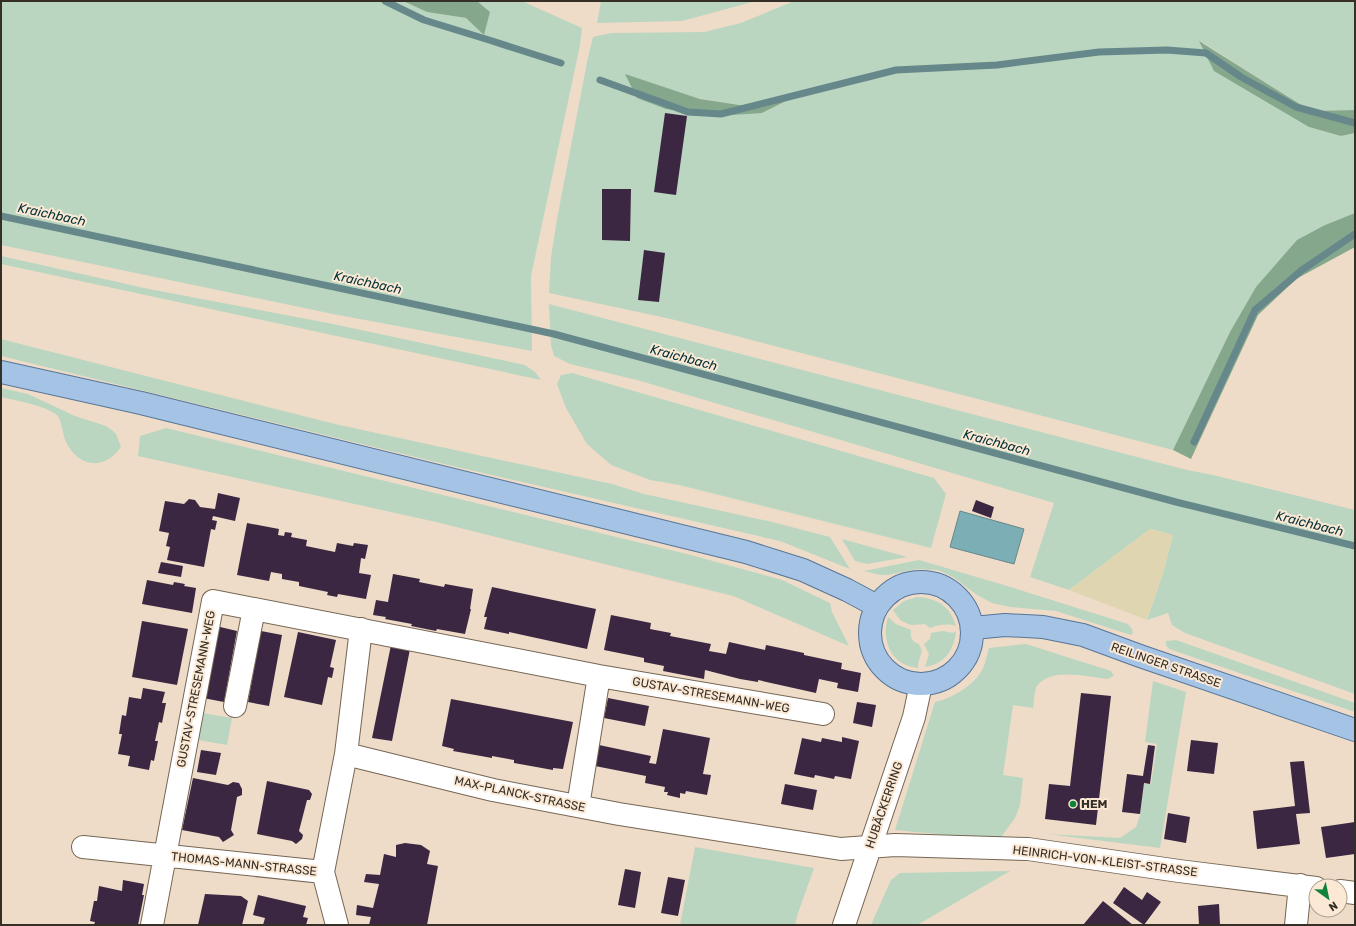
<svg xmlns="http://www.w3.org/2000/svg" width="1356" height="926" font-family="Rubik,sans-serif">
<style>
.green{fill:#bad6c0;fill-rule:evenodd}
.forest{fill:#85a78c}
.sand{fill:#dfd6b1}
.water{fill:#7baeb5;stroke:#66888a}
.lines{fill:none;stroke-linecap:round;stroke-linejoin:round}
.stream{stroke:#66888a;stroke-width:7}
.building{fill:#3b2742}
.minor-casing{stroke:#766654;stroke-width:24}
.major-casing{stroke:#567597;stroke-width:24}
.minor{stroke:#fff;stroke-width:22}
.major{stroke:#a4c3e5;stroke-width:22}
.poi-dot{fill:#11823a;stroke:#fbe9d5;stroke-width:1.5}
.labels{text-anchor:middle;stroke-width:4;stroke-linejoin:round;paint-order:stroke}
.street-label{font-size:12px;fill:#362f27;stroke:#fbe9d5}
.poi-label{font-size:12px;font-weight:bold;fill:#362f27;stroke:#fbe9d5;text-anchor:start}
.water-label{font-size:13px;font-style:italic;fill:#003036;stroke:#fbe9d5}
</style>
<rect width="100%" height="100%" fill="#eedcc8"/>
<!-- green -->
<path class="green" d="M 1,1 L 403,1 L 427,12 L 466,18 L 484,34 L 490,12 L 477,1 L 522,1 L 582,28 L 580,45 L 531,276 L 532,351 L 333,314 L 1,245 Z
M 601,1 L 756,1 L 682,21 L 597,23 Z
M 794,1 L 1355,1 L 1355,110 L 1311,111 L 1200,41 L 1309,127 L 1341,136 L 1355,133 L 1355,213 L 1325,225 L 1230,332 L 1173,450 L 671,319 L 549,293 L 551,257 L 557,219 L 587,62 L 593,37 L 611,33 L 704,32 L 741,23 ZM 626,75 L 700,99 L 746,106 L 788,100 L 762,113 L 688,112 Z
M 1,256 L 149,289 L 328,323 L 525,365 L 535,372 L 541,380 L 1,264 Z
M 549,304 L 1187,470 L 1213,475 L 1355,510 L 1355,694 L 1185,633 L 1172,625 L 1168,613 L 1147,620 L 1163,573 L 1173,535 L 1150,529 L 1069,590 L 1030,577 L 1054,503 L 637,380 L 570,364 L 554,356 L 551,345 Z
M 1,339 L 335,424 L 612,484 L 644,494 L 768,521 L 830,537 L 850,569 L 780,541 L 444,464 L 1,356 Z
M 572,373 L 934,478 L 946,494 L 931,548 L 679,485 L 650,480 L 611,465 L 587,444 L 566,408 L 557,384 L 561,375 Z
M 1,388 L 28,394 L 75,416 L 106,426 L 112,430 L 116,434 L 121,447 C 105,470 80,468 67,444 C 62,436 63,421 57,415 C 44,405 17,401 1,397 Z
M 166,428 L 691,555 L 782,580 L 830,603 L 832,612 L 849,646 L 733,596 L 436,522 L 138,456 L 140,436 Z
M 842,539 L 907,557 L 867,564 L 855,561 Z
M 919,560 L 1014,588 L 1128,624 L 1132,629 L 1133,633 L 1131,635 L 1056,611 L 1010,607 L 992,603 L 977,595 L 953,577 L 938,570 L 917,569 L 888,575 L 880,575 L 864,571 Z
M 917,597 C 937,598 950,606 956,626 C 948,623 937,625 930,628 L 925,624 L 912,625 L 908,624 L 900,620 L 893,610 L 904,601 Z
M 888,617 L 896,624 L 911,630 C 910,637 912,642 919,644 L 922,651 L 918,664 L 918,668 C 891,665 881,641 888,617 Z
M 943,631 L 953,633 L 956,631 C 954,651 944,664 925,667 L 929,654 L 924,644 L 930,639 L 931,633 Z
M 1176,640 L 1355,703 L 1355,712 L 1169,649 L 1166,645 L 1166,641 Z
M 1026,644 L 1111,671 L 1114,676 L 1107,679 C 1087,677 1051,667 1037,686 C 1034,691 1034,702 1033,708 L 1013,705 L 1003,775 L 1023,778 L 1020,805 L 1015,818 L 999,840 L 895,830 L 935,702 C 953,698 977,684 984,666 C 986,660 987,654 989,648 Z
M 1153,681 L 1186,692 L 1160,848 L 1047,834 L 1120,838 L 1136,827 L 1140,815 L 1144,784 L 1151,784 L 1157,744 L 1145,742 Z
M 202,713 L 232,718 L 227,745 L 198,740 Z
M 695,847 L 814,868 L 797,916 L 795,925 L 680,925 Z
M 1010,871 L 917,925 L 871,925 L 891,880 L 900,873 Z"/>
<!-- forest -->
<path class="forest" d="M 403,1 L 477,1 L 490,12 L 484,35 L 466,18 L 427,12 Z
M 1199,41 L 1311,111 L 1355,110 L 1355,133 L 1341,136 L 1309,127 L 1214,71 Z
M 625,74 L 700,99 L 746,106 L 790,99 L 762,113 L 716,116 L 666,109 L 637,98 Z
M 1355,213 L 1355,247 L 1296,279 L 1258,315 L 1191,459 L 1173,450 L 1230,332 L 1256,287 L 1297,240 L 1325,225 Z"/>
<!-- sand -->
<path class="sand" d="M 1150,529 L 1173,535 L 1163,573 L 1147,620 L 1069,590 Z"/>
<!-- water -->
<path class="water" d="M 960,511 L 1024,529 L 1014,564 L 950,547 Z"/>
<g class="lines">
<!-- stream -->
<path class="stream" d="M 385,1 L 424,20 L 489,40 L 561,63
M 600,80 L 688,112 L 721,114 L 896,70 L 997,65 L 1099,52 L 1167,50 L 1206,53 L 1241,77 L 1296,107 L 1355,123
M 1,216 L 554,334 L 1176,502 L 1355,546
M 1194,442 L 1255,310 L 1302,270 L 1355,234"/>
</g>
<!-- building -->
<path class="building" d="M 665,113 L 687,116 L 676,195 L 654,192 Z
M 602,189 L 631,189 L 630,241 L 602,240 Z
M 644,250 L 665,253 L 659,302 L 638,300 Z
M 218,493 L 240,498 L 235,521 L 213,516 L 212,520 L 217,521 L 215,530 L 211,529 L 204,567 L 167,560 L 170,547 L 166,546 L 169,533 L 159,531 L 165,501 L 184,504 L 189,499 L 195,500 L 200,507 L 215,509 Z
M 976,500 L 994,507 L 991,518 L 972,511 Z
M 247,523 L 279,529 L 278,535 L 284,536 L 285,532 L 292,533 L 291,537 L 307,540 L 306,546 L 335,552 L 337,543 L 353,546 L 354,543 L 368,545 L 365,559 L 361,558 L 359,573 L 371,575 L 366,599 L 338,594 L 337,597 L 327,595 L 328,592 L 299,586 L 299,582 L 282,579 L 282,574 L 271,572 L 269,581 L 237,575 Z
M 161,562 L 183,566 L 181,577 L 158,573 Z
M 393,574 L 420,579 L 419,582 L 444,587 L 445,584 L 473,589 L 470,609 L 471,609 L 465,634 L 437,629 L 436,631 L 411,626 L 412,624 L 385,619 L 386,617 L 373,615 L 376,600 L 388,602 Z
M 147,580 L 173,585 L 174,582 L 185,584 L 184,586 L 196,588 L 192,613 L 142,604 Z
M 492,587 L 596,609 L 587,649 L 509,632 L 509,634 L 484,629 L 487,617 L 484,617 Z
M 611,615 L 651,623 L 650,629 L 671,633 L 670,636 L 711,644 L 709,651 L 726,654 L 729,642 L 765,650 L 766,645 L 804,653 L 804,655 L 842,663 L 841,669 L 861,673 L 858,692 L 837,688 L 838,683 L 819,679 L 816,693 L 758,680 L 758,682 L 740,679 L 705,670 L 704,679 L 663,671 L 664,666 L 644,662 L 644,658 L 604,650 Z
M 142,621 L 188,629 L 177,685 L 132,677 Z
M 216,626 L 237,631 L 224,702 L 203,698 Z
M 261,631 L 282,635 L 269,706 L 248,702 Z
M 298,632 L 336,640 L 330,667 L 334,668 L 332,678 L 328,677 L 322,705 L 284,697 Z
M 391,645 L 410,649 L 392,741 L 372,738 Z
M 143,688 L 165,692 L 162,703 L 166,703 L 162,723 L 159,722 L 155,741 L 158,741 L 154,761 L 151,760 L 149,770 L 128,766 L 130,756 L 118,754 L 122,734 L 119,734 L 122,715 L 126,716 L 129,697 L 141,699 Z
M 1081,693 L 1111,696 L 1096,825 L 1045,819 L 1049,784 L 1070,786 Z
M 608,698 L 649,706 L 645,726 L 604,718 Z
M 451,699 L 573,722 L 563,769 L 553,768 L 553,770 L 514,763 L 514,760 L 492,756 L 492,758 L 453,751 L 454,749 L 442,746 Z
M 857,702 L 876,705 L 872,727 L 853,723 Z
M 663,729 L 710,738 L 703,774 L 711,775 L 707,795 L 686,791 L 685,794 L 680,793 L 680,798 L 667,795 L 668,792 L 664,792 L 665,787 L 645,783 L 646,776 L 595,766 L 599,745 L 651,756 L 649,763 L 656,764 Z
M 842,737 L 859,741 L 851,779 L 835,776 L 834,779 L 815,775 L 814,778 L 794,774 L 802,738 L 821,742 L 822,738 L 842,742 Z
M 1191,740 L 1218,743 L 1214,774 L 1187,771 Z
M 1148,745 L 1155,746 L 1150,784 L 1144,783 L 1140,814 L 1122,812 L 1127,774 L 1143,776 Z
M 201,750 L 221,753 L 216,775 L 197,772 Z
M 1304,761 L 1310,813 L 1296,814 L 1300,844 L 1257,849 L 1253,811 L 1295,806 L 1290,762 Z
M 193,778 L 228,785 L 233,782 L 239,783 L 242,789 L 242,795 L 237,797 L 231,830 L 234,835 L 223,842 L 219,837 L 182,830 Z
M 267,781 L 309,790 L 312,794 L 310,800 L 307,800 L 299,831 L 303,835 L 302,839 L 296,844 L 292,841 L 257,834 Z
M 785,784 L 817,790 L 813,810 L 781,804 Z
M 1168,813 L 1190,817 L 1186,843 L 1164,839 Z
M 1355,822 L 1355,854 L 1326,858 L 1321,827 Z
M 405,843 L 421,845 L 430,851 L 427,864 L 438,866 L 427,925 L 369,925 L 371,917 L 356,915 L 357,905 L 373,908 L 379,884 L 364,882 L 366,874 L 380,875 L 384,854 L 396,857 L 396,845 Z
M 625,869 L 641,872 L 635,908 L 618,905 Z
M 668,877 L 685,880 L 678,916 L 661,913 Z
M 123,880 L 144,884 L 142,895 L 144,895 L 138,925 L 94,925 L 95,922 L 90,921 L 94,901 L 97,901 L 99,886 L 122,891 Z
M 1124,887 L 1142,900 L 1147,892 L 1161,902 L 1144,925 L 1113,903 Z
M 205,894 L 241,896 L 248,901 L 242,925 L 198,925 Z
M 258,895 L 306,906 L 303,917 L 308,918 L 306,925 L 263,925 L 265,918 L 253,915 Z
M 1103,901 L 1133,925 L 1083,925 Z
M 1219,904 L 1220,925 L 1199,925 L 1198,906 Z"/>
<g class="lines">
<!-- minor casing -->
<g class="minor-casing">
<path id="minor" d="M 235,706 L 254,609
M 346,754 L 361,629
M 578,806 L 599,676
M 83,847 L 323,872
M 1340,891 L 1355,893
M 152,925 L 213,601 L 599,676 L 823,714
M 337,925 L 323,872 L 346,754 L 493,790 L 619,814 L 841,849 L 895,845 L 1028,849 L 1179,871 L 1316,888
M 844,925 L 914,717 L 921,684
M 1296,925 L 1300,885"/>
</g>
<!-- major casing -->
<g class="major-casing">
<path id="major" d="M 1,372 L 141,403 L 746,552 L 803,570 L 847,590 L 877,606
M870 633a51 51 0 1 1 102 0a51 51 0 1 1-102 0Z
M 973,628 L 1005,625 L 1043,627 L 1083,635 L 1140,656 L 1355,730"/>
</g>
<!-- minor -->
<use href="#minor" class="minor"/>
<!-- major -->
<use href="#major" class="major"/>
</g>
<!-- markers -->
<circle class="poi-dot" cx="1073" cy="804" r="4"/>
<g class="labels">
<!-- street labels -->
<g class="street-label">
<text transform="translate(1166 665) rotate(19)" y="4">REILINGER STRASSE</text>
<text transform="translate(196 689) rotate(-79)" y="4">GUSTAV-STRESEMANN-WEG</text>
<text transform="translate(711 695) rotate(10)" y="4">GUSTAV-STRESEMANN-WEG</text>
<text transform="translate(520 794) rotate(12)" y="4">MAX-PLANCK-STRASSE</text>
<text transform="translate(884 805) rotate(-71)" y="4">HUBÄCKERRING</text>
<text transform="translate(1105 861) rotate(7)" y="4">HEINRICH-VON-KLEIST-STRASSE</text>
<text transform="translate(244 864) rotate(6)" y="4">THOMAS-MANN-STRASSE</text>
</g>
<!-- poi labels -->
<g class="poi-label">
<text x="1081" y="808">HEM</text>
</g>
<!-- water labels -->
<g class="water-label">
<text transform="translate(52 214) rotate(12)" y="5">Kraichbach</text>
<text transform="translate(368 282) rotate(12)" y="5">Kraichbach</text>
<text transform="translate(684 357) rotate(15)" y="5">Kraichbach</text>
<text transform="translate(997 442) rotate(15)" y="5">Kraichbach</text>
<text transform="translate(1310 523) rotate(14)" y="5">Kraichbach</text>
</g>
</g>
<!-- border -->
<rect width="1356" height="926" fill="none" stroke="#362f27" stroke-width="4"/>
<!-- north arrow -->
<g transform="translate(1328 898) rotate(147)"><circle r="19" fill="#fbe9d5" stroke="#ac9f8f"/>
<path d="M0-3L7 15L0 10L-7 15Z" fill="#11823a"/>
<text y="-6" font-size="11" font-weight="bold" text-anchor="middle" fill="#362f27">N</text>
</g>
</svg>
